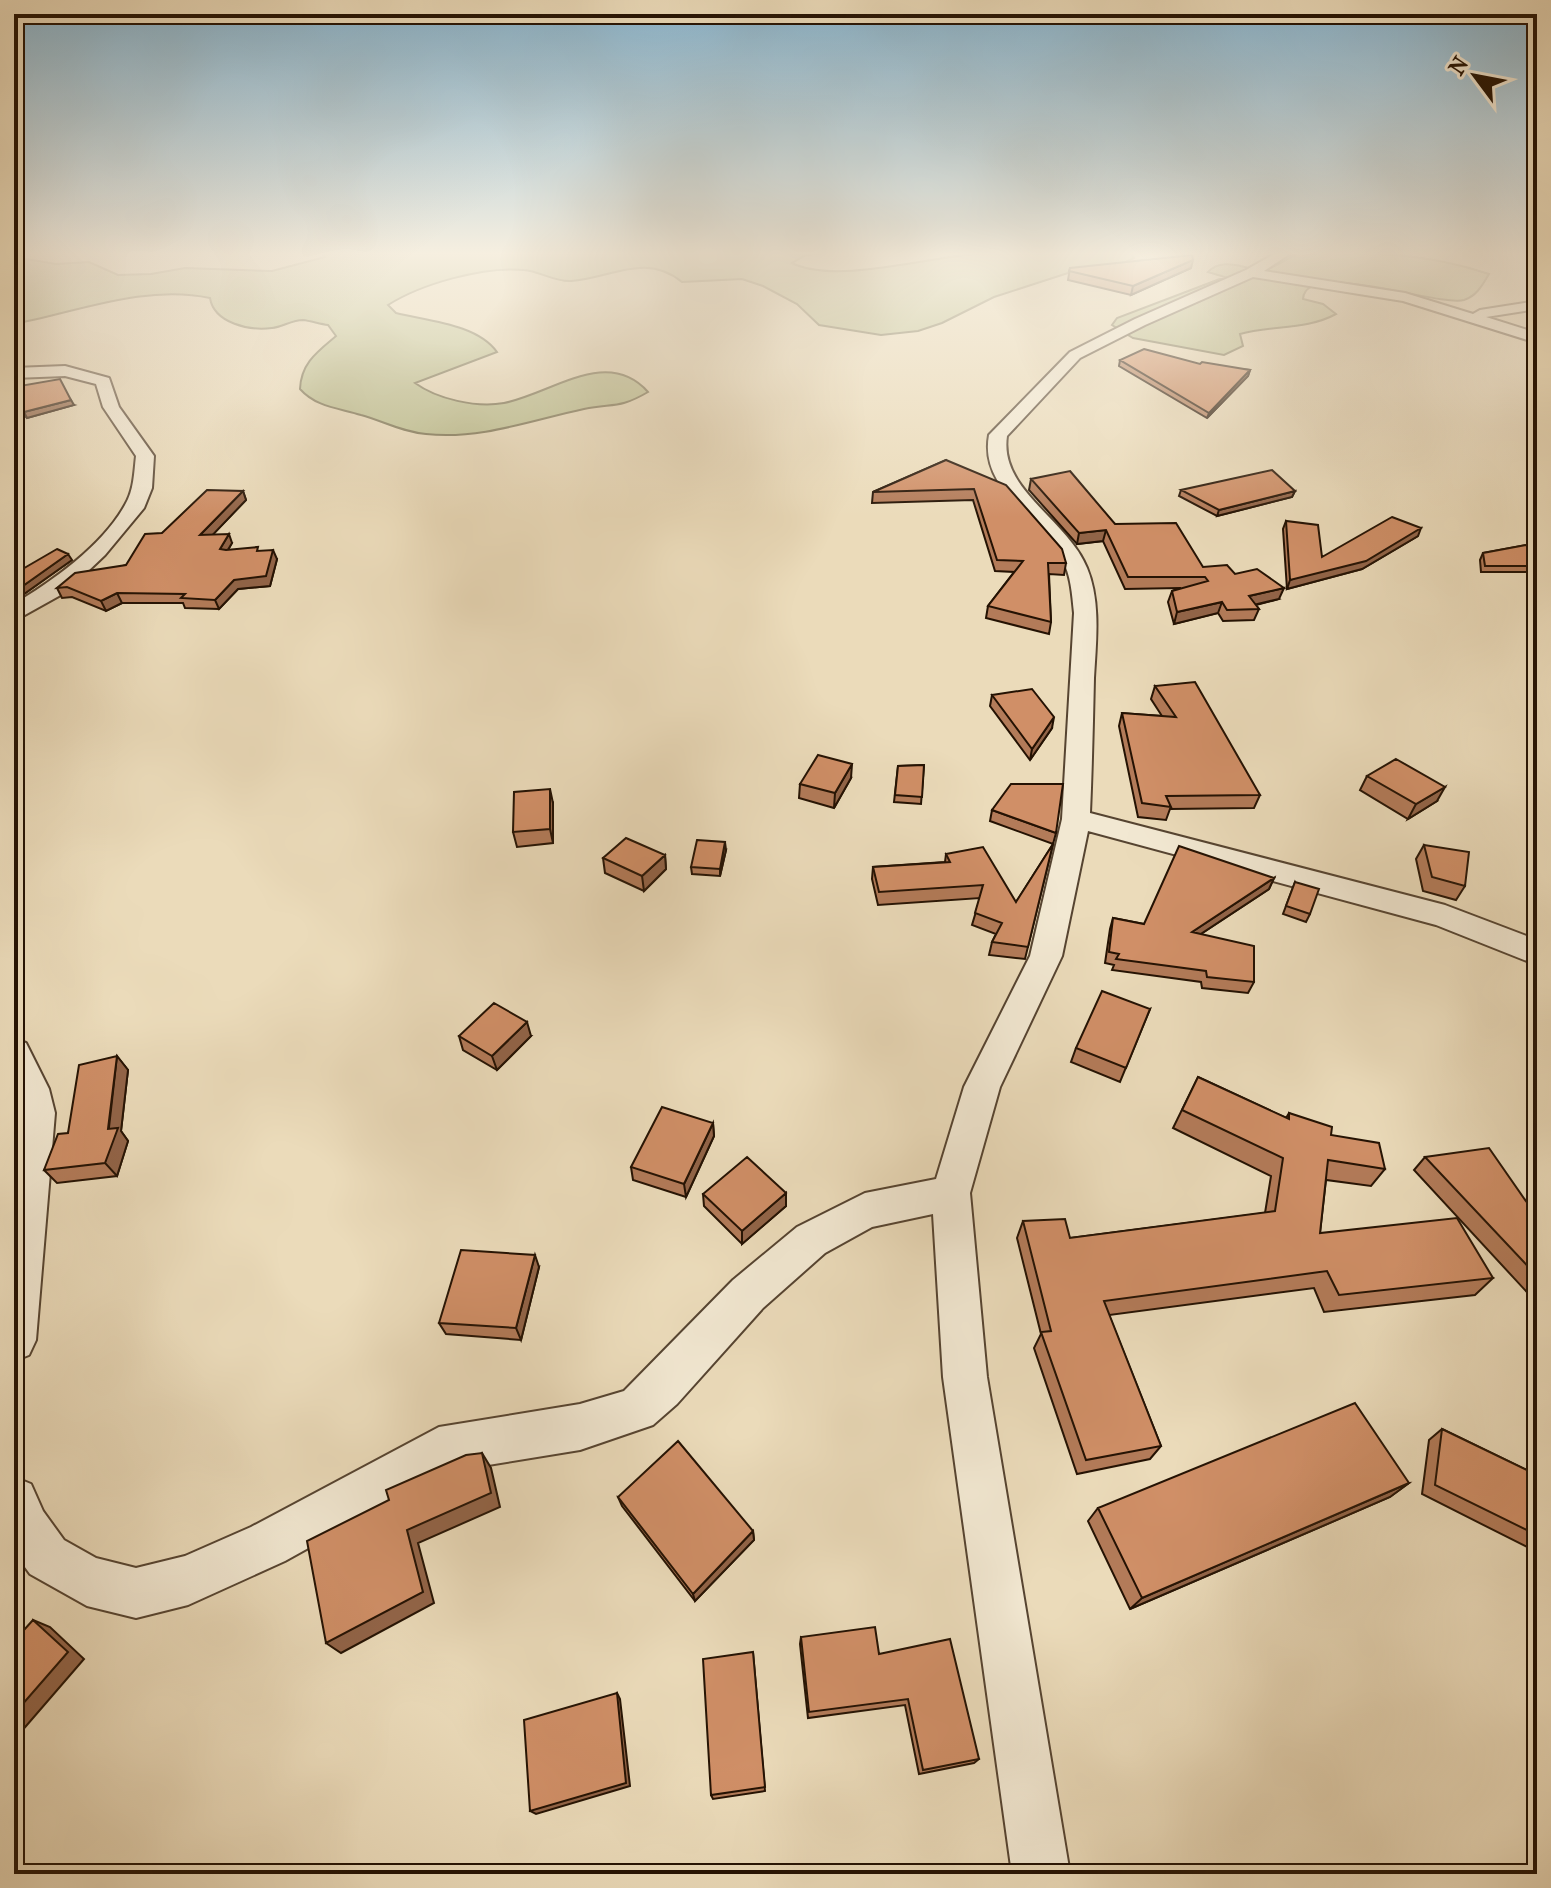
<svg xmlns="http://www.w3.org/2000/svg" width="1551" height="1888" font-family="'IM FELL French Canon',serif">
<style>
.green{fill:#bbbf8d;stroke:#706848;stroke-width:2}
.lines{fill:none;stroke-linecap:round;stroke-linejoin:round}
.minor-casing{stroke:#564431;stroke-width:4}
.minor{fill:#f2e8d2;fill-rule:evenodd}
.wall{fill:#b37b59;stroke:#241203;stroke-width:2}
.shaded-wall{fill:#926448;stroke:#241203;stroke-width:2}
.building{fill:#d08f67;stroke:#241203;stroke-width:2}
</style>
<rect width="100%" height="100%" fill="#ebdbba"/>
<filter id="stains"><feTurbulence type="fractalNoise" baseFrequency=".0025" numOctaves="4"/><feColorMatrix values="0 0 0 0 .2 0 0 0 0 .09 0 0 0 0 .02 0 0 0 .5 -.17"/></filter>
<radialGradient id="worn" r=".72"><stop offset=".6" stop-color="#630" stop-opacity="0"/><stop offset="1" stop-color="#630" stop-opacity=".3"/></radialGradient>
<!-- green -->
<path class="green" d="M 321,253 L 823,253 L 806,255 L 792,263 C 836,285 932,256 984,253 C 1033,250 1083,253 1131,253 L 1134,258 L 1119,265 L 1068,273 L 994,297 L 942,323 L 918,331 L 881,335 L 819,325 L 797,304 L 763,286 L 742,279 L 682,282 C 646,252 611,278 571,281 C 555,282 539,271 524,270 C 484,266 421,284 388,305 L 396,313 C 428,321 477,324 497,352 L 415,383 C 437,399 476,408 504,403 C 551,394 607,346 648,392 C 619,409 614,403 584,409 C 532,420 480,440 426,434 C 402,432 383,421 361,415 C 338,408 316,407 300,389 C 301,363 317,352 336,336 L 328,325 C 320,324 311,321 303,320 C 292,320 282,327 272,328 C 249,331 214,323 210,298 C 145,284 77,312 14,324 L 14,257 L 56,264 L 89,262 L 118,275 L 151,274 L 185,268 L 272,271 L 325,257 Z
M 1298,253 C 1369,253 1421,251 1489,274 C 1483,284 1477,296 1464,300 C 1437,307 1305,258 1303,299 L 1323,304 L 1336,314 C 1307,330 1272,325 1240,334 L 1243,346 L 1224,355 L 1133,338 L 1112,325 L 1117,318 L 1225,277 L 1208,272 C 1226,254 1249,274 1270,268 C 1279,265 1289,258 1298,253 Z"/>
<g class="lines">
<!-- minor casing -->
<g class="minor-casing">
<path id="minor" d="M 1276,253 L 1291,253 L 1264,271 L 1405,293 L 1473,314 L 1480,310 L 1537,301 L 1537,309 L 1486,317 L 1537,333 L 1537,343 L 1403,301 L 1253,277 L 1145,325 L 1080,358 L 1007,436 C 999,490 1067,519 1087,568 C 1101,602 1096,642 1094,678 C 1093,723 1092,768 1090,813 L 1445,905 L 1537,940 L 1537,965 L 1436,925 L 1088,831 L 1062,956 L 1000,1087 L 970,1193 L 987,1377 L 1070,1874 L 1012,1874 L 943,1377 L 933,1214 L 872,1227 L 825,1253 L 763,1308 L 677,1404 L 653,1425 L 580,1450 L 445,1472 L 285,1561 L 188,1605 L 136,1618 L 87,1606 L 30,1574 L 14,1552 L 14,1477 L 31,1484 L 43,1511 L 64,1540 L 96,1558 L 136,1568 L 185,1556 L 251,1527 L 439,1427 L 580,1404 L 624,1391 L 733,1280 L 797,1227 L 865,1193 L 936,1179 L 964,1087 L 1030,956 L 1062,819 L 1074,613 C 1072,594 1071,575 1062,559 C 1038,516 979,489 989,435 L 1070,352 L 1135,319 L 1246,270 Z
M 65,366 L 109,378 L 119,407 L 154,456 L 152,488 L 144,508 L 105,555 L 66,592 L 14,621 L 14,604 C 53,581 103,545 125,505 C 134,490 134,473 136,456 L 103,407 L 96,384 L 65,376 L 14,378 L 14,368 Z
M 14,1039 L 26,1043 L 49,1089 L 55,1113 L 36,1340 L 29,1355 L 14,1361 L 14,1153 L 19,1113 L 14,1093 Z"/>
</g>
<!-- minor -->
<use href="#minor" class="minor"/>
</g>
<!-- wall -->
<path class="wall" d="M 1070,268 L 1191,268 L 1131,295 L 1068,280 Z
M 1120,360 L 1250,370 L 1248,376 L 1207,418 L 1119,366 Z
M 14,387 L 74,405 L 27,418 L 14,407 Z
M 946,460 L 1066,563 L 1064,575 L 1049,574 L 1051,622 L 1049,634 L 986,618 L 988,606 L 1014,572 L 995,571 L 973,500 L 872,503 L 873,492 Z
M 1031,479 L 1115,524 L 1203,567 L 1235,574 L 1279,599 L 1256,605 L 1259,609 L 1254,620 L 1223,621 L 1218,613 L 1174,624 L 1168,602 L 1172,591 L 1181,588 L 1125,589 L 1103,541 L 1077,544 L 1029,490 Z
M 1181,490 L 1295,491 L 1292,497 L 1217,516 L 1179,496 Z
M 243,491 L 246,500 L 213,534 L 232,543 L 228,550 L 259,551 L 277,559 L 270,586 L 238,589 L 219,609 L 185,608 L 183,603 L 122,603 L 106,611 L 72,597 L 62,598 L 57,588 L 126,565 L 162,533 Z
M 1286,521 L 1322,557 L 1418,536 L 1362,569 L 1287,589 L 1283,529 Z
M 1537,543 L 1537,572 L 1481,572 L 1480,560 L 1483,553 Z
M 72,560 L 24,594 L 14,594 L 14,574 Z
M 1155,686 L 1260,795 L 1254,808 L 1170,809 L 1166,820 L 1138,817 L 1119,726 L 1122,713 L 1162,716 L 1151,699 Z
M 992,695 L 1052,728 L 1030,760 L 990,706 Z
M 924,765 L 921,804 L 894,802 L 898,766 Z
M 1367,776 L 1437,801 L 1408,819 L 1360,790 Z
M 851,778 L 834,808 L 799,798 L 800,784 Z
M 553,803 L 553,843 L 517,847 L 513,832 Z
M 992,810 L 1056,833 L 1053,844 L 990,821 Z
M 1053,844 L 1025,959 L 989,955 L 992,942 L 996,934 L 972,925 L 980,898 L 878,905 L 872,879 L 873,867 L 945,862 L 946,854 L 1016,902 Z
M 1424,845 L 1465,886 L 1456,900 L 1423,891 L 1416,859 Z
M 726,850 L 720,876 L 692,874 L 691,867 Z
M 665,855 L 666,869 L 644,891 L 605,873 L 603,858 Z
M 1274,878 L 1269,889 L 1201,934 L 1254,982 L 1248,993 L 1202,988 L 1201,982 L 1112,970 L 1114,965 L 1105,963 L 1110,929 L 1113,918 L 1144,924 Z
M 1295,882 L 1310,914 L 1306,922 L 1283,914 Z
M 1150,1009 L 1120,1082 L 1071,1062 L 1076,1048 Z
M 459,1036 L 531,1036 L 497,1070 L 463,1050 Z
M 117,1056 L 128,1070 L 121,1131 L 128,1141 L 117,1176 L 57,1183 L 44,1170 Z
M 1198,1077 L 1286,1118 L 1289,1113 L 1331,1135 L 1385,1169 L 1371,1186 L 1326,1180 L 1320,1233 L 1493,1278 L 1475,1295 L 1324,1312 L 1314,1288 L 1109,1315 L 1161,1446 L 1150,1459 L 1077,1474 L 1034,1348 L 1041,1334 L 1017,1238 L 1023,1221 L 1070,1238 L 1265,1213 L 1271,1176 L 1173,1128 Z
M 713,1123 L 714,1136 L 686,1197 L 633,1180 L 631,1167 Z
M 1425,1157 L 1537,1217 L 1537,1303 L 1414,1170 Z
M 786,1193 L 786,1206 L 742,1244 L 704,1206 L 703,1194 Z
M 539,1267 L 521,1340 L 446,1334 L 439,1323 Z
M 1442,1429 L 1537,1475 L 1537,1552 L 1422,1494 L 1429,1440 Z
M 1409,1483 L 1390,1497 L 1130,1609 L 1088,1521 L 1098,1508 Z
M 618,1497 L 753,1531 L 754,1540 L 695,1601 L 622,1506 Z
M 801,1637 L 879,1654 L 979,1759 L 974,1763 L 919,1774 L 905,1705 L 808,1718 L 800,1644 Z
M 753,1652 L 765,1791 L 713,1799 L 711,1795 Z"/>
<!-- shaded-wall -->
<path class="shaded-wall" d="M 1193,260 L 1191,268 L 1131,295 L 1133,286 Z
M 1250,370 L 1248,376 L 1207,418 L 1209,413 Z
M 71,400 L 74,405 L 27,418 L 24,412 Z
M 243,491 L 246,500 L 204,544 L 200,535 Z
M 1295,491 L 1292,497 L 1217,516 L 1219,510 Z
M 1421,528 L 1418,536 L 1362,569 L 1287,589 L 1290,580 Z
M 1106,530 L 1103,541 L 1077,544 L 1079,533 Z
M 229,534 L 232,543 L 223,558 L 220,549 Z
M 273,550 L 277,559 L 270,586 L 238,589 L 219,609 L 215,600 L 234,580 Z
M 68,554 L 72,560 L 24,594 L 20,588 Z
M 1284,588 L 1279,599 L 1245,607 L 1249,596 Z
M 117,593 L 122,603 L 106,611 L 101,601 Z
M 1222,602 L 1218,613 L 1174,624 L 1177,612 Z
M 1054,717 L 1052,728 L 1030,760 L 1032,749 Z
M 852,764 L 851,778 L 834,808 L 835,793 Z
M 1445,787 L 1437,801 L 1408,819 L 1416,804 Z
M 550,789 L 553,803 L 553,843 L 550,829 Z
M 725,842 L 726,850 L 720,876 L 720,869 Z
M 665,855 L 666,869 L 644,891 L 642,876 Z
M 1274,878 L 1269,889 L 1187,943 L 1192,932 Z
M 527,1022 L 531,1036 L 497,1070 L 492,1056 Z
M 117,1056 L 128,1070 L 121,1131 L 128,1141 L 117,1176 L 105,1163 Z
M 713,1123 L 714,1136 L 686,1197 L 684,1184 Z
M 786,1193 L 786,1206 L 742,1244 L 742,1231 Z
M 535,1255 L 539,1267 L 521,1340 L 516,1328 Z
M 482,1453 L 491,1468 L 500,1507 L 418,1543 L 434,1603 L 341,1653 L 326,1643 L 407,1530 Z
M 1409,1483 L 1390,1497 L 1130,1609 L 1142,1598 Z
M 753,1531 L 754,1540 L 695,1601 L 693,1594 Z
M 33,1620 L 50,1627 L 84,1659 L 14,1740 L 14,1714 Z
M 617,1693 L 620,1699 L 630,1786 L 536,1814 L 530,1811 Z"/>
<!-- building -->
<path class="building" d="M 1192,255 L 1193,260 L 1133,286 L 1069,271 L 1070,268 Z
M 1144,349 L 1200,364 L 1202,362 L 1250,370 L 1209,413 L 1120,360 Z
M 60,379 L 71,400 L 24,412 L 14,404 L 14,387 Z
M 946,460 L 1006,485 L 1062,549 L 1066,563 L 1048,563 L 1051,622 L 988,606 L 1023,561 L 997,560 L 974,489 L 873,492 Z
M 1272,470 L 1295,491 L 1219,510 L 1181,490 Z
M 1070,471 L 1115,524 L 1176,523 L 1203,567 L 1227,565 L 1235,574 L 1257,569 L 1284,588 L 1249,596 L 1259,609 L 1227,610 L 1222,602 L 1177,612 L 1172,591 L 1208,581 L 1205,577 L 1128,577 L 1106,530 L 1079,533 L 1031,479 Z
M 207,490 L 243,491 L 200,535 L 229,534 L 220,549 L 226,550 L 258,547 L 257,551 L 273,550 L 266,576 L 234,580 L 215,600 L 181,598 L 185,594 L 117,593 L 101,601 L 67,587 L 57,588 L 75,573 L 126,565 L 145,534 L 162,533 Z
M 1392,517 L 1421,528 L 1366,561 L 1290,580 L 1286,521 L 1318,525 L 1322,557 Z
M 1537,543 L 1537,566 L 1485,566 L 1483,553 Z
M 57,549 L 68,554 L 20,588 L 14,587 L 14,574 Z
M 1195,682 L 1260,795 L 1166,796 L 1171,807 L 1142,803 L 1122,713 L 1176,717 L 1155,686 Z
M 1032,689 L 1054,717 L 1032,749 L 992,695 Z
M 818,755 L 852,764 L 835,793 L 800,784 Z
M 1396,759 L 1445,787 L 1416,804 L 1367,776 Z
M 924,765 L 922,797 L 895,795 L 898,766 Z
M 1011,784 L 1063,784 L 1056,833 L 992,810 Z
M 550,789 L 550,829 L 513,832 L 514,792 Z
M 626,838 L 665,855 L 642,876 L 603,858 Z
M 697,840 L 725,842 L 720,869 L 691,867 Z
M 1053,844 L 1028,947 L 992,942 L 1002,923 L 975,913 L 983,885 L 879,892 L 873,867 L 950,862 L 946,854 L 983,847 L 1016,902 Z
M 1424,845 L 1469,852 L 1465,886 L 1432,877 Z
M 1179,846 L 1274,878 L 1192,932 L 1254,946 L 1254,982 L 1207,977 L 1206,971 L 1116,959 L 1119,954 L 1109,952 L 1113,918 L 1144,924 Z
M 1295,882 L 1319,889 L 1310,914 L 1286,906 Z
M 1102,991 L 1150,1009 L 1126,1068 L 1076,1048 Z
M 494,1003 L 527,1022 L 492,1056 L 459,1036 Z
M 117,1056 L 108,1129 L 118,1128 L 105,1163 L 44,1170 L 58,1134 L 68,1133 L 79,1065 Z
M 1198,1077 L 1289,1119 L 1289,1113 L 1332,1127 L 1331,1135 L 1379,1143 L 1385,1169 L 1328,1160 L 1320,1233 L 1457,1218 L 1493,1278 L 1339,1295 L 1327,1271 L 1104,1301 L 1161,1446 L 1086,1460 L 1041,1332 L 1051,1331 L 1023,1221 L 1065,1219 L 1070,1238 L 1275,1211 L 1283,1158 L 1182,1110 Z
M 662,1107 L 713,1123 L 684,1184 L 631,1167 Z
M 1489,1148 L 1537,1217 L 1537,1276 L 1425,1157 Z
M 747,1157 L 786,1193 L 742,1231 L 703,1194 Z
M 461,1250 L 535,1255 L 516,1328 L 439,1323 Z
M 1355,1403 L 1409,1483 L 1142,1598 L 1098,1508 Z
M 1442,1429 L 1537,1475 L 1537,1535 L 1435,1485 Z
M 678,1441 L 753,1531 L 693,1594 L 618,1497 Z
M 482,1453 L 491,1493 L 407,1530 L 423,1592 L 326,1643 L 307,1541 L 389,1500 L 386,1490 L 466,1455 Z
M 33,1620 L 68,1652 L 14,1714 L 14,1641 Z
M 875,1627 L 879,1654 L 950,1639 L 979,1759 L 923,1770 L 908,1699 L 809,1712 L 801,1637 Z
M 753,1652 L 765,1787 L 711,1795 L 703,1659 Z
M 617,1693 L 626,1783 L 530,1811 L 524,1720 Z"/>
<!-- sky -->
<linearGradient id="sky" x2="0" y2="1"><stop stop-color="#88b7d3"/><stop offset="0.49" stop-color="#f6efe0"/><stop offset="1" stop-color="#f6efe0" stop-opacity="0"/></linearGradient>
<rect width="1551" height="517" fill="url(#sky)"/>
<!-- margin -->
<rect width="1551" height="1888" fill="none" stroke="#ebdbba" stroke-width="48"/>
<rect x="16" y="16" width="1519" height="1856" fill="none" stroke="#241203" stroke-width="4"/>
<rect x="24" y="24" width="1503" height="1840" fill="none" stroke="#241203" stroke-width="2"/>
<!-- north arrow -->
<g transform="translate(1475 76) rotate(302)" stroke="#f2e8d2" stroke-width="6" paint-order="stroke">
<path d="M0-6L14 30L0 20L-14 30Z" fill="#241203"/>
<text y="-12" font-size="22" font-weight="bold" text-anchor="middle" fill="#241203">N</text>
</g>
<rect width="100%" height="100%" filter="url(#stains)"/>
<rect width="100%" height="100%" fill="url(#worn)"/>
</svg>
